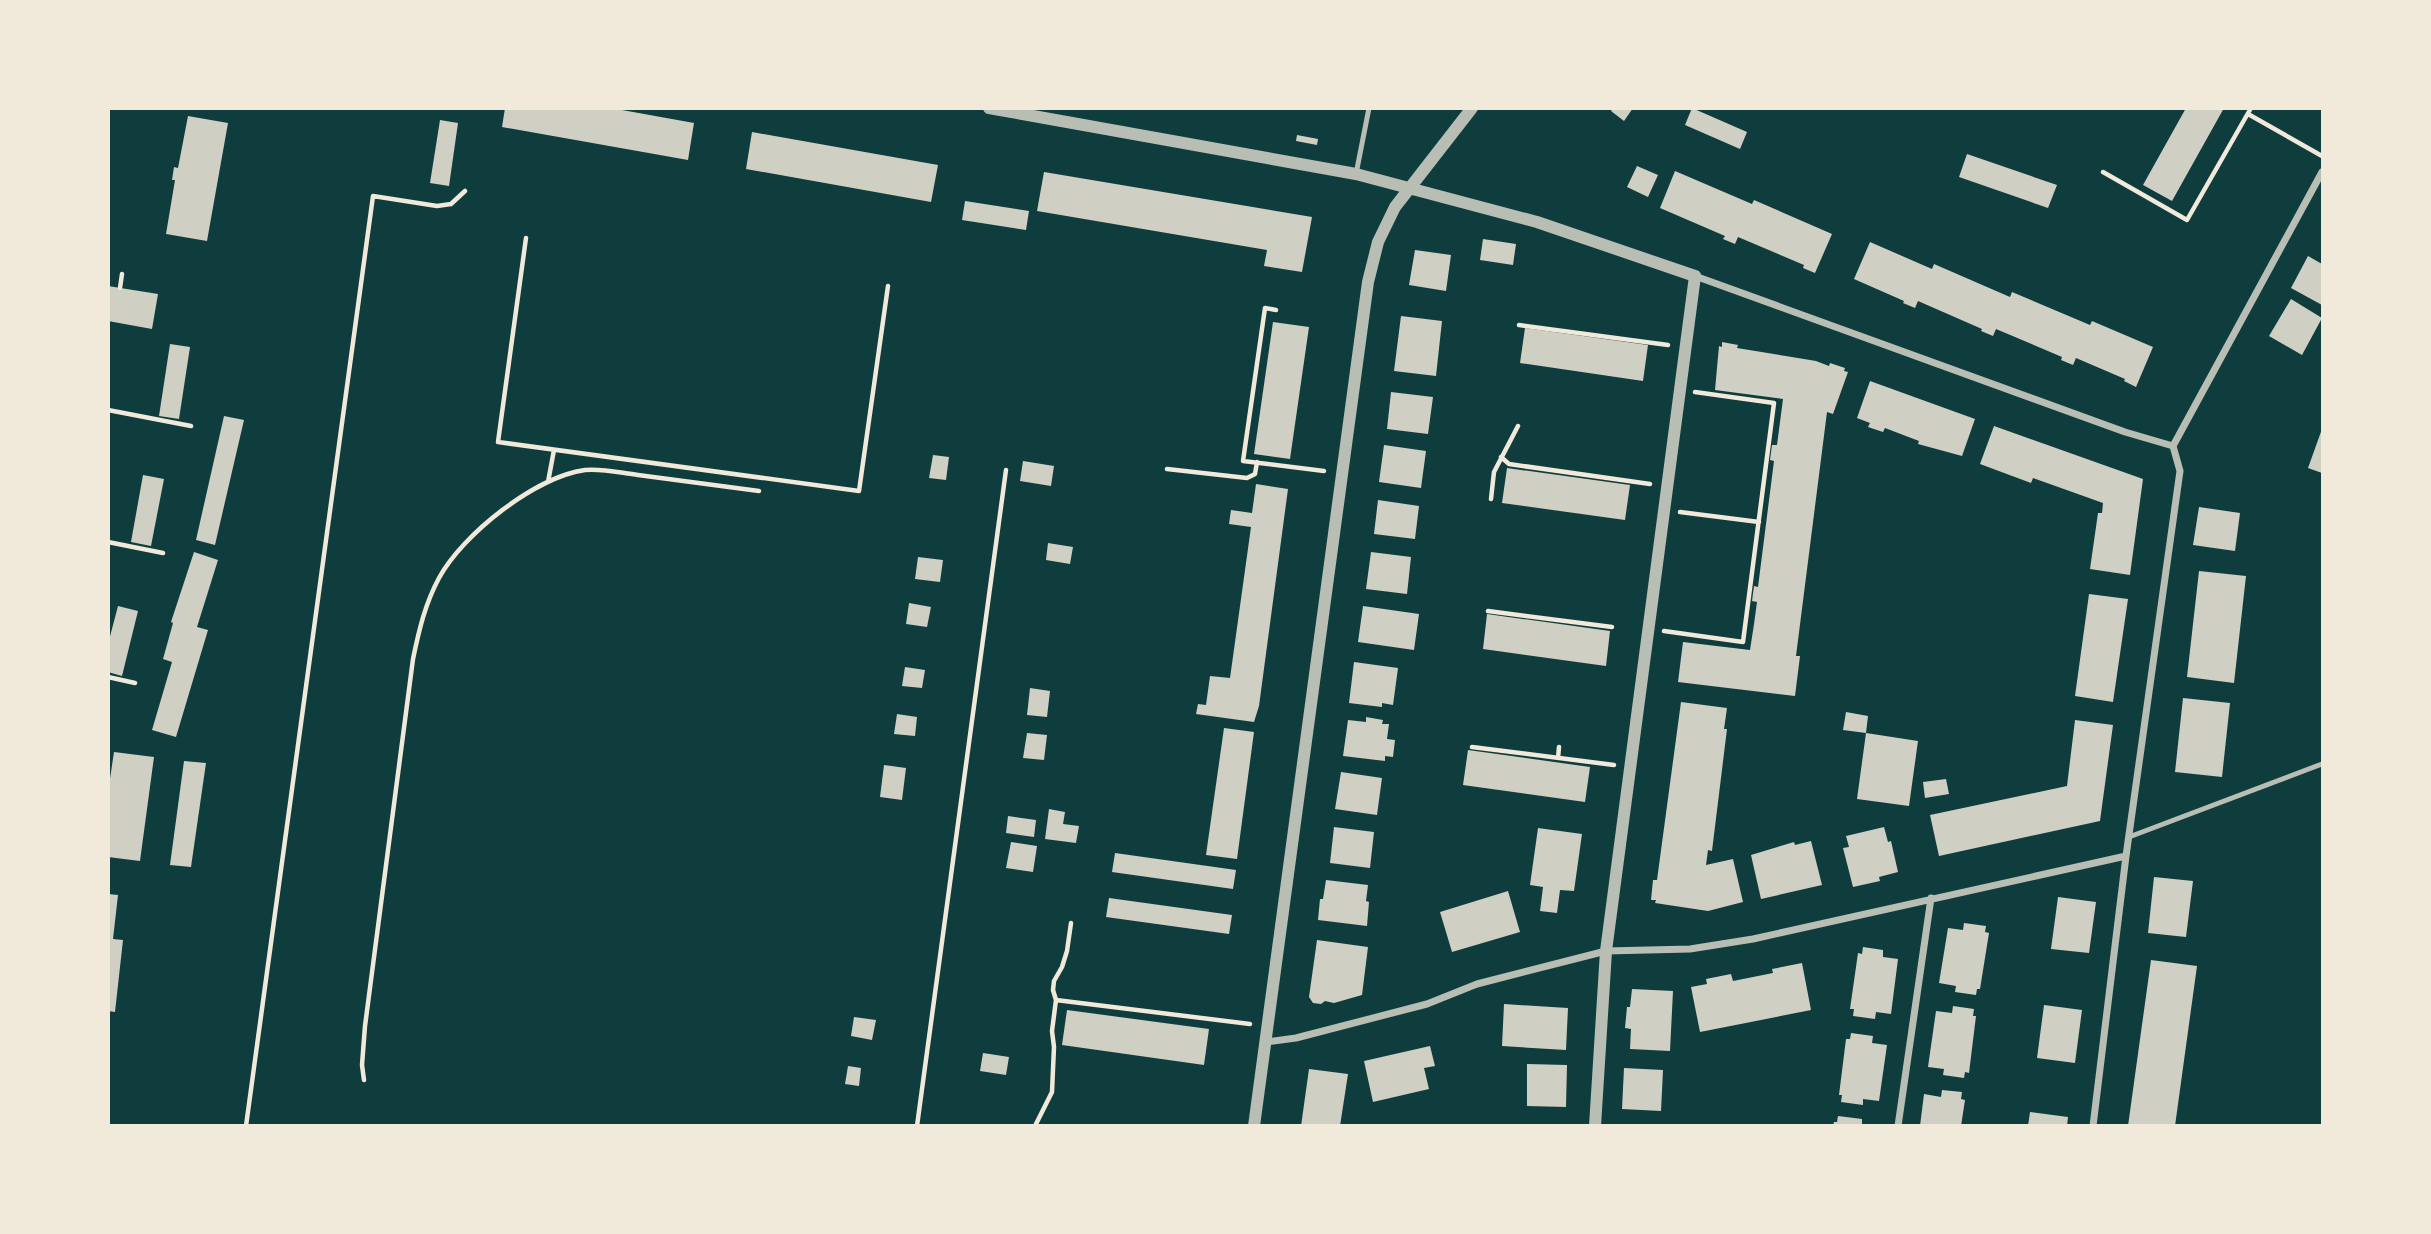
<svg xmlns="http://www.w3.org/2000/svg" width="2431" height="1234" font-family="'Asap Condensed',sans-serif">
<style>
.building{fill:#cfcfc3}
.lines{fill:none;stroke-linecap:round;stroke-linejoin:round}
.path{stroke:#f1e9da;stroke-width:4.5}
.service{stroke:#b8beb3;stroke-width:5}
.minor{stroke:#b8beb3;stroke-width:7}
.tertiary{stroke:#b8beb3;stroke-width:12}
</style>
<rect width="100%" height="100%" fill="#0f3d3e"/>
<!-- building -->
<path class="building" d="M 505,108 L 611,108 L 694,123 L 688,160 L 502,127 Z
M 1613,108 L 1633,108 L 1624,121 L 1611,111 Z
M 1692,108 L 1747,132 L 1740,149 L 1685,125 Z
M 2186,108 L 2224,108 L 2172,201 L 2143,185 Z
M 188,116 L 228,123 L 207,241 L 166,234 L 175,180 L 172,180 L 174,167 L 178,168 Z
M 440,120 L 458,123 L 449,186 L 430,183 Z
M 752,132 L 938,165 L 931,202 L 746,169 Z
M 1297,135 L 1318,139 L 1317,145 L 1296,141 Z
M 1967,154 L 2057,185 L 2048,208 L 1959,177 Z
M 1637,166 L 1658,175 L 1648,197 L 1627,187 Z
M 1675,171 L 1752,204 L 1754,200 L 1832,234 L 1815,273 L 1803,268 L 1804,265 L 1738,237 L 1735,244 L 1723,239 L 1725,236 L 1660,208 Z
M 1044,172 L 1312,217 L 1302,272 L 1264,266 L 1267,250 L 1037,211 Z
M 965,201 L 1029,211 L 1026,230 L 962,220 Z
M 1483,239 L 1516,244 L 1513,265 L 1480,260 Z
M 1870,242 L 1932,269 L 1934,264 L 2010,297 L 2012,292 L 2090,325 L 2092,321 L 2153,347 L 2136,387 L 2124,381 L 2125,379 L 2076,358 L 2073,365 L 2061,360 L 2062,357 L 1996,329 L 1993,336 L 1981,331 L 1982,329 L 1918,301 L 1915,308 L 1903,303 L 1904,301 L 1854,279 Z
M 1415,250 L 1451,255 L 1446,291 L 1409,285 Z
M 2308,256 L 2322,264 L 2322,305 L 2291,288 Z
M 108,286 L 158,294 L 152,329 L 108,321 Z
M 2291,299 L 2322,318 L 2302,355 L 2269,336 Z
M 1401,316 L 1442,321 L 1436,376 L 1394,371 Z
M 1273,322 L 1309,327 L 1290,459 L 1254,454 Z
M 1525,328 L 1648,345 L 1643,381 L 1520,363 Z
M 1722,342 L 1738,345 L 1737,348 L 1816,361 L 1829,366 L 1830,363 L 1845,368 L 1844,371 L 1848,372 L 1833,414 L 1827,412 L 1796,656 L 1800,656 L 1795,696 L 1678,682 L 1683,642 L 1750,650 L 1754,624 L 1757,602 L 1752,601 L 1754,586 L 1758,587 L 1774,461 L 1770,460 L 1772,445 L 1777,445 L 1783,399 L 1715,390 L 1719,346 L 1722,347 Z
M 170,344 L 190,347 L 179,419 L 159,416 Z
M 1870,381 L 1975,419 L 1962,456 L 1918,444 L 1919,441 L 1885,428 L 1883,432 L 1868,427 L 1870,423 L 1857,418 Z
M 1391,392 L 1433,397 L 1428,434 L 1387,429 Z
M 224,416 L 244,420 L 215,545 L 196,540 Z
M 1994,426 L 2143,479 L 2130,575 L 2090,569 L 2098,513 L 2102,513 L 2103,503 L 2033,478 L 2031,483 L 1980,464 Z
M 2322,429 L 2322,473 L 2308,468 Z
M 1384,445 L 1426,451 L 1421,488 L 1379,482 Z
M 933,455 L 949,457 L 946,480 L 929,478 Z
M 1023,461 L 1054,466 L 1051,486 L 1020,481 Z
M 1507,468 L 1630,485 L 1625,520 L 1502,503 Z
M 143,475 L 164,479 L 151,546 L 131,542 Z
M 1256,484 L 1288,489 L 1259,706 L 1254,722 L 1196,714 L 1198,704 L 1206,705 L 1210,676 L 1230,678 L 1251,527 L 1229,524 L 1231,510 L 1252,513 Z
M 1378,500 L 1419,506 L 1415,539 L 1374,534 Z
M 2199,507 L 2240,513 L 2235,551 L 2193,545 Z
M 1048,543 L 1073,547 L 1070,564 L 1046,560 Z
M 194,552 L 218,560 L 197,627 L 208,630 L 176,737 L 152,730 L 172,662 L 163,659 L 173,623 L 171,622 Z
M 1371,552 L 1411,557 L 1407,594 L 1366,589 Z
M 918,557 L 943,560 L 940,582 L 915,579 Z
M 2199,571 L 2246,576 L 2234,683 L 2187,677 Z
M 2089,594 L 2128,599 L 2113,702 L 2075,696 Z
M 909,603 L 931,607 L 927,627 L 906,624 Z
M 118,606 L 138,611 L 122,676 L 108,672 L 108,644 Z
M 1363,606 L 1419,614 L 1414,650 L 1358,642 Z
M 1487,614 L 1610,631 L 1606,666 L 1483,649 Z
M 1354,662 L 1398,668 L 1393,705 L 1382,703 L 1382,707 L 1349,703 Z
M 905,667 L 925,670 L 922,688 L 902,686 Z
M 1030,688 L 1050,691 L 1047,717 L 1027,715 Z
M 2183,698 L 2230,703 L 2222,777 L 2175,772 Z
M 1681,702 L 1727,708 L 1724,729 L 1727,729 L 1712,851 L 1708,850 L 1706,865 L 1733,859 L 1743,902 L 1708,911 L 1655,903 L 1656,900 L 1651,900 L 1653,880 L 1657,880 Z
M 1846,712 L 1868,716 L 1866,733 L 1843,730 Z
M 897,714 L 917,717 L 915,736 L 894,734 Z
M 1366,717 L 1383,720 L 1382,724 L 1389,724 L 1387,739 L 1395,740 L 1393,757 L 1385,756 L 1385,761 L 1343,756 L 1348,720 L 1366,722 Z
M 2075,720 L 2113,725 L 2100,821 L 1939,856 L 1930,815 L 2067,786 Z
M 1224,728 L 1254,732 L 1237,859 L 1206,855 Z
M 1027,733 L 1047,735 L 1044,760 L 1023,758 Z
M 1866,733 L 1918,741 L 1909,806 L 1857,799 Z
M 1468,750 L 1590,767 L 1585,802 L 1463,785 Z
M 114,752 L 154,757 L 140,861 L 108,857 L 108,792 Z
M 184,761 L 206,763 L 191,867 L 170,865 Z
M 884,765 L 906,768 L 902,800 L 880,797 Z
M 1341,772 L 1382,778 L 1377,815 L 1335,809 Z
M 1946,779 L 1949,794 L 1925,798 L 1923,782 Z
M 1049,809 L 1065,812 L 1063,824 L 1079,826 L 1076,843 L 1045,839 Z
M 1008,816 L 1036,820 L 1034,837 L 1006,833 Z
M 1334,827 L 1374,832 L 1370,868 L 1330,863 Z
M 1884,827 L 1888,842 L 1891,841 L 1898,872 L 1879,877 L 1880,881 L 1853,887 L 1843,848 L 1849,847 L 1846,836 Z
M 1538,828 L 1582,834 L 1574,891 L 1560,890 L 1557,913 L 1540,911 L 1543,887 L 1530,885 Z
M 1811,841 L 1822,885 L 1761,899 L 1751,855 L 1794,842 L 1795,845 Z
M 1011,842 L 1037,846 L 1033,872 L 1006,868 Z
M 1115,853 L 1236,870 L 1233,889 L 1112,872 Z
M 2154,877 L 2193,881 L 2186,937 L 2148,933 Z
M 1326,880 L 1368,885 L 1366,901 L 1369,902 L 1367,926 L 1318,920 L 1320,899 L 1323,899 Z
M 1508,891 L 1520,932 L 1452,952 L 1440,912 Z
M 108,894 L 118,895 L 113,939 L 123,940 L 115,1012 L 108,1011 Z
M 2058,897 L 2096,902 L 2089,953 L 2051,949 Z
M 1109,898 L 1232,915 L 1229,934 L 1106,917 Z
M 1964,923 L 1986,926 L 1985,932 L 1989,933 L 1980,989 L 1977,989 L 1976,995 L 1955,992 L 1956,986 L 1939,983 L 1948,928 L 1963,930 Z
M 1317,940 L 1368,947 L 1362,995 L 1334,1003 L 1325,1001 L 1321,1004 L 1313,1003 L 1309,997 Z
M 1863,947 L 1883,950 L 1883,957 L 1898,959 L 1891,1014 L 1876,1012 L 1875,1019 L 1853,1016 L 1854,1009 L 1850,1009 L 1858,953 L 1862,954 Z
M 2151,960 L 2197,966 L 2175,1126 L 2128,1126 Z
M 1802,963 L 1811,1010 L 1700,1032 L 1691,987 L 1707,984 L 1706,979 L 1731,974 L 1733,981 L 1773,973 L 1772,969 Z
M 1632,989 L 1673,991 L 1670,1051 L 1630,1049 L 1631,1029 L 1625,1028 L 1627,1007 L 1630,1007 Z
M 1504,1004 L 1568,1008 L 1566,1050 L 1502,1046 Z
M 2044,1005 L 2082,1010 L 2075,1063 L 2037,1058 Z
M 1953,1006 L 1974,1009 L 1973,1016 L 1976,1016 L 1969,1073 L 1965,1072 L 1964,1078 L 1943,1075 L 1944,1069 L 1928,1067 L 1936,1011 L 1952,1013 Z
M 1067,1010 L 1209,1029 L 1204,1065 L 1062,1045 Z
M 854,1017 L 876,1020 L 872,1040 L 851,1036 Z
M 1851,1033 L 1873,1036 L 1872,1043 L 1887,1045 L 1879,1101 L 1863,1099 L 1863,1105 L 1841,1102 L 1842,1095 L 1839,1095 L 1846,1039 L 1850,1039 Z
M 1430,1046 L 1435,1066 L 1424,1068 L 1429,1089 L 1373,1102 L 1364,1061 Z
M 983,1053 L 1009,1057 L 1006,1075 L 980,1071 Z
M 1527,1064 L 1567,1065 L 1566,1107 L 1527,1106 Z
M 848,1066 L 861,1068 L 859,1086 L 845,1084 Z
M 1624,1068 L 1663,1070 L 1661,1111 L 1622,1109 Z
M 1309,1069 L 1348,1074 L 1340,1126 L 1301,1126 Z
M 1942,1090 L 1962,1092 L 1961,1099 L 1965,1100 L 1961,1126 L 1920,1126 L 1924,1094 L 1941,1097 Z
M 2030,1112 L 2068,1117 L 2067,1126 L 2028,1126 Z
M 1838,1116 L 1862,1119 L 1862,1126 L 1833,1126 L 1834,1122 L 1837,1122 Z"/>
<g class="lines">
<!-- path -->
<path class="path" d="M 2248,114 L 2322,156
M 2103,172 L 2187,220 L 2251,108
M 526,238 L 498,442 L 859,491 L 888,286
M 120,288 L 122,274
M 1276,310 L 1265,308 L 1243,461 L 1324,471
M 1519,325 L 1668,345
M 108,410 L 191,426
M 1501,457 L 1509,464 L 1650,484
M 1167,469 L 1247,478 L 1255,474 L 1257,462
M 548,482 L 554,450
M 1491,499 L 1494,472 L 1518,426
M 1680,512 L 1759,522
M 108,542 L 163,553
M 1488,611 L 1612,627
M 1664,631 L 1743,642 L 1774,403 L 1695,392
M 108,677 L 135,683
M 1472,747 L 1614,765
M 1558,758 L 1559,747
M 1056,1000 L 1250,1024
M 364,1080 L 362,1065 L 365,1026 L 413,659 C 419,630 425,604 439,578 C 463,534 535,477 585,470 C 601,468 621,473 638,475 C 678,480 719,486 759,491
M 246,1126 L 373,196 L 437,206 L 451,204 L 465,191
M 917,1126 L 1006,470
M 1035,1126 L 1052,1092 L 1054,1047 L 1052,1031 L 1056,1000 L 1053,990 L 1054,981 L 1062,967 L 1067,951 L 1071,923"/>
<!-- service -->
<path class="service" d="M 1356,174 L 1369,108
M 2129,837 L 2322,764"/>
<!-- minor -->
<path class="minor" d="M 1695,276 L 2125,432 L 2173,446
M 1266,1042 L 1296,1038 L 1427,1004 L 1477,984 L 1606,951 L 1690,949 L 1753,939 L 2126,856
M 1898,1126 L 1931,898
M 2093,1126 L 2126,856 L 2180,471 L 2173,446 L 2322,172"/>
<!-- tertiary -->
<path class="tertiary" d="M 989,108 L 1356,174 L 1537,222 L 1695,276 L 1606,951 L 1595,1126
M 1254,1126 L 1368,282 L 1378,242 L 1395,207 L 1472,108"/>
</g>
<!-- border -->
<rect width="2431" height="1234" fill="none" stroke="#f1e9da" stroke-width="220"/>
</svg>
